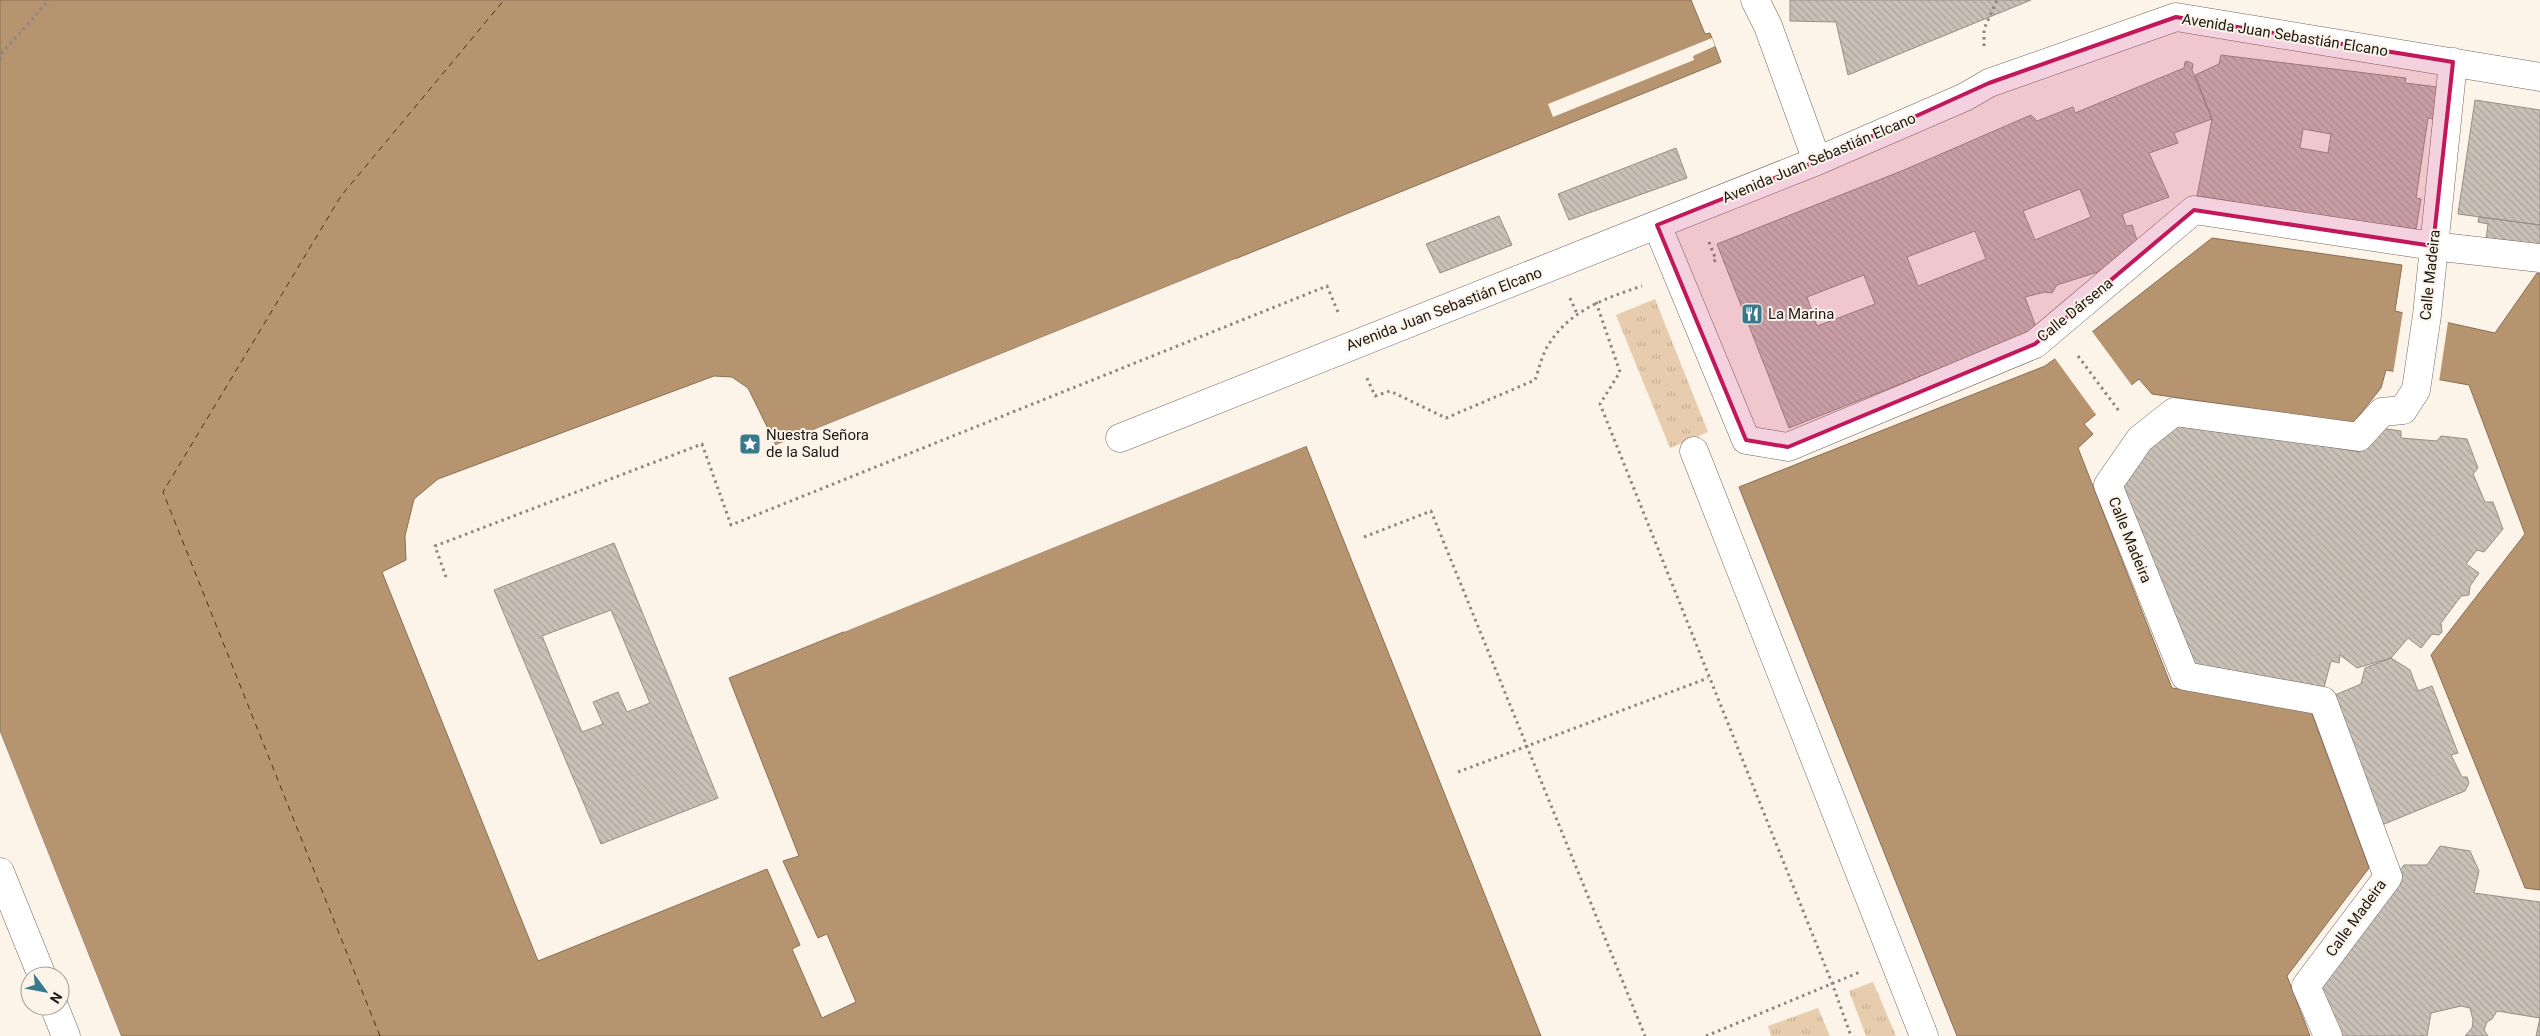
<svg xmlns="http://www.w3.org/2000/svg" width="2540" height="1036" font-family="Roboto,sans-serif">
<style>
.grass{fill:url(#grass-tufts)}
.water{fill:#b79470;stroke:#896f55}
.pier{fill:#fcf3e9}
.lines{fill:none;stroke-linecap:round;stroke-linejoin:round}
.ferry{stroke:#543100;stroke-width:1;stroke-dasharray:6 5;stroke-linecap:butt}
.building{fill:url(#building-back-hatch);stroke:#978e85;fill-rule:evenodd}
.minor-casing{stroke:#706860;stroke-width:29}
.path{stroke:#8d8680;stroke-width:3;stroke-dasharray:2.5 4;stroke-linecap:butt}
.minor{stroke:#fff;stroke-width:28}
.marked{fill:#c2185b;fill-opacity:0.2;stroke:#c2185b;stroke-width:4;stroke-linejoin:round}
.labels{text-anchor:middle;stroke-width:4;stroke-linejoin:round;paint-order:stroke}
.street-label{font-size:15px;fill:#1d1916;stroke:#fcf3e9}
.poi-label{font-size:15px;fill:#1d1916;stroke:#fcf3e9;text-anchor:start}
</style>
<defs>
<pattern id="grass-tufts" width="24" height="20" patternUnits="userSpaceOnUse" patternTransform="scale(1.25)"><rect width="24" height="20" fill="#e8ccae"/><path d="M3 7l-1-3M5 7V3M7 7l1-3M15 17l-1-3M17 17v-4M19 17l1-3" fill="none" stroke="#c7af95"/></pattern>
<pattern id="building-back-hatch" width="6" height="6" patternUnits="userSpaceOnUse" patternTransform="scale(1.25)"><rect width="6" height="6" fill="#c9c0b6"/><path d="M-1 5l2 2M0 0l6 6M5-1l2 2" fill="none" stroke="#aca49c"/></pattern>
</defs>
<rect width="100%" height="100%" fill="#fcf3e9"/>
<!-- grass -->
<path class="grass" d="M 1655,299 L 1708,432 L 1670,448 L 1616,315 Z
M 1873,982 L 1896,1036 L 1866,1036 L 1849,991 Z
M 1818,1008 L 1830,1036 L 1771,1036 L 1768,1026 Z"/>
<!-- water -->
<path class="water" d="M 0,0 L 1691,0 L 1705,34 L 1710,33 L 1721,62 L 776,445 L 748,388 L 732,377 L 714,376 L 438,479 L 414,499 L 405,536 L 406,560 L 382,572 L 538,961 L 767,869 L 800,945 L 792,949 L 822,1018 L 856,1002 L 827,934 L 818,938 L 783,861 L 799,856 L 729,678 L 1306,446 L 1541,1036 L 121,1036 L 0,732 Z
M 2212,238 L 2402,265 L 2395,311 L 2495,333 L 2537,273 L 2540,274 L 2540,890 L 2525,888 L 2431,655 L 2525,534 L 2469,385 L 2386,370 L 2381,388 L 2353,423 L 2152,394 L 2139,379 L 2084,424 L 2093,434 L 2078,448 L 2172,688 L 2309,706 L 2369,868 L 2287,976 L 2310,1036 L 1957,1036 L 1739,487 L 2045,366 L 2092,332 Z"/>
<!-- pier -->
<path class="pier" d="M 1712,38 L 1715,46 L 1693,56 L 1694,60 L 1553,117 L 1548,104 Z
M 1235,259 L 1236,261 L 776,448 L 776,445 Z
M 2403,311 L 2448,322 L 2439,382 L 2393,374 Z
M 2091,330 L 2133,387 L 2097,416 L 2054,357 Z
M 1306,444 L 1306,446 L 844,632 L 843,629 Z
M 0,732 L 12,762 L 121,1036 L 119,1036 L 10,763 L 0,739 Z"/>
<g class="lines">
<!-- ferry -->
<path class="ferry" d="M 380,1036 L 163,492 L 341,196 L 504,0"/>
</g>
<!-- building -->
<path class="building" d="M 1790,0 L 2031,0 L 1848,75 L 1836,22 L 1790,21 Z
M 2221,55 L 2406,78 L 2405,83 L 2438,87 L 2433,119 L 2428,118 L 2416,198 L 2421,199 L 2416,229 L 2229,206 L 2230,201 L 2197,196 L 2212,119 L 2195,75 L 2219,64 ZM 2303,129 L 2331,134 L 2328,153 L 2300,148 Z
M 2187,61 L 2193,64 L 2192,70 L 2212,119 L 2174,133 L 2178,143 L 2149,153 L 2169,197 L 2122,214 L 2126,226 L 2132,225 L 2140,249 L 2107,269 L 2057,285 L 2052,293 L 2045,292 L 2025,297 L 2037,330 L 1789,428 L 1717,244 L 1904,170 L 2031,115 L 2037,121 L 2073,107 L 2075,113 L 2184,68 L 2185,62 ZM 2080,189 L 2091,217 L 2035,240 L 2023,211 ZM 1975,231 L 1986,259 L 1918,286 L 1907,257 ZM 1864,275 L 1875,304 L 1817,326 L 1807,297 Z
M 2475,100 L 2540,110 L 2540,225 L 2458,214 Z
M 1676,148 L 1687,178 L 1569,220 L 1558,194 Z
M 1499,216 L 1512,245 L 1440,273 L 1426,244 Z
M 2479,217 L 2540,225 L 2540,254 L 2485,246 L 2488,224 L 2478,222 Z
M 2173,418 L 2359,452 L 2360,444 L 2373,427 L 2401,431 L 2401,438 L 2437,441 L 2441,436 L 2467,439 L 2478,468 L 2473,474 L 2485,502 L 2493,502 L 2503,529 L 2484,552 L 2477,550 L 2466,564 L 2479,573 L 2470,586 L 2469,595 L 2461,596 L 2441,623 L 2442,632 L 2439,635 L 2432,634 L 2421,648 L 2408,638 L 2391,658 L 2357,668 L 2340,655 L 2339,663 L 2331,661 L 2323,691 L 2186,667 L 2117,491 Z
M 614,543 L 718,798 L 601,844 L 494,590 ZM 611,610 L 650,703 L 627,712 L 618,692 L 593,702 L 603,724 L 582,732 L 542,636 Z
M 2391,658 L 2410,670 L 2418,691 L 2432,686 L 2458,753 L 2451,755 L 2462,777 L 2467,777 L 2469,783 L 2465,791 L 2377,827 L 2328,698 L 2361,684 L 2365,668 Z
M 2440,846 L 2470,851 L 2479,871 L 2474,893 L 2540,902 L 2540,1036 L 2536,1036 L 2540,1018 L 2497,1011 L 2492,1019 L 2487,1022 L 2484,1030 L 2488,1036 L 2465,1036 L 2472,1028 L 2473,1020 L 2470,1008 L 2461,1006 L 2431,1013 L 2427,1036 L 2322,1036 L 2312,979 L 2404,865 L 2427,865 Z"/>
<g class="lines">
<!-- minor casing -->
<g class="minor-casing">
<path id="minor" d="M 1755,0 L 1768,26 L 1817,161
M 1657,225 L 1746,440 L 1788,447 L 2035,344 L 2194,210 L 2433,246 L 2540,258
M 1120,438 L 1817,161 L 1965,97 L 1989,83 L 2176,17 L 2540,77
M 1694,451 L 1924,1036
M 0,872 L 42,976
M 54,1006 L 66,1036
M 2328,1036 L 2306,986 L 2388,877 L 2323,701 L 2185,676 L 2108,485 L 2140,439 L 2174,412 L 2359,437 L 2382,412 L 2403,410 L 2416,390 L 2427,315 L 2453,62"/>
</g>
<!-- path -->
<path class="path" d="M 1984,46 L 1984,29 L 1997,0
M 0,60 L 1,54 L 49,0
M 1709,242 L 1716,260 L 1712,262
M 1570,298 L 1577,314
M 1596,302 L 1620,372 L 1600,404 L 1832,983 L 1851,1036
M 2078,356 L 2119,411
M 1367,378 L 1375,396 L 1390,391 L 1446,418 L 1535,380 C 1539,369 1542,354 1549,344 C 1570,310 1606,298 1642,286
M 1364,537 L 1431,511 L 1645,1036
M 446,577 L 435,546 L 702,444 L 731,525 L 1327,286 L 1338,312
M 1458,772 L 1708,678
M 1706,1036 L 1860,972"/>
<!-- minor -->
<use href="#minor" class="minor"/>
</g>
<!-- marked area -->
<path class="marked" d="M 2176,17 L 2453,62 L 2433,246 L 2194,210 L 2035,344 L 1788,447 L 1746,440 L 1657,225 L 1817,161 L 1989,83 Z"/>
<!-- icons -->
<defs>
<g id="restaurant-square" transform="scale(1.125)"><rect x="-9" y="-9" width="18" height="18" rx="4" fill="#387a8b" stroke="#fcf3e9"/><path d="M-5-6h1v4h1v-4h1v4h1v-4h1v5L-1.5 .5V6h-2V.5L-5-1ZM5-6V6H3V1.5H1.5Q1.5-4 5-6Z" fill="#fff"/></g>
<g id="sight-square" transform="scale(1.125)"><rect x="-9" y="-9" width="18" height="18" rx="4" fill="#387a8b" stroke="#fcf3e9"/><path d="M0-6L1.8-2.2L6-1.7L2.9 1.2L3.7 5.4L0 3.3L-3.7 5.4L-2.9 1.2L-6-1.7L-1.8-2.2Z" fill="#fff"/></g>
</defs>
<g fill-rule="evenodd">
<use href="#restaurant-square" x="1752" y="314"/>
<use href="#sight-square" x="750" y="444"/>
</g>
<g class="labels">
<!-- street labels -->
<g class="street-label">
<text transform="translate(2285 35) rotate(9)" y="5">Avenida Juan Sebastián Elcano</text>
<text transform="translate(1819 158) rotate(-23)" y="5">Avenida Juan Sebastián Elcano</text>
<text transform="translate(2430 275) rotate(-84)" y="5">Calle Madeira</text>
<text transform="translate(1444 309) rotate(-21)" y="5">Avenida Juan Sebastián Elcano</text>
<text transform="translate(2075 310) rotate(-39)" y="5">Calle Dársena</text>
<text transform="translate(2130 540) rotate(68)" y="5">Calle Madeira</text>
<text transform="translate(2356 918) rotate(-54)" y="5">Calle Madeira</text>
</g>
<!-- poi labels -->
<g class="poi-label">
<text x="1768" y="319">La Marina</text>
<text x="766" y="440">Nuestra Señora<tspan x="766" dy="17">de la Salud</tspan></text>
</g>
</g>
<!-- north arrow -->
<g transform="translate(45 991) rotate(122)"><circle r="24" fill="#fcf3e9" stroke="#a39c95"/>
<path d="M0-4L9 19L0 12L-9 19Z" fill="#387a8b"/>
<text y="-8" font-size="14" font-weight="bold" text-anchor="middle" fill="#1d1916">N</text>
</g>
</svg>
